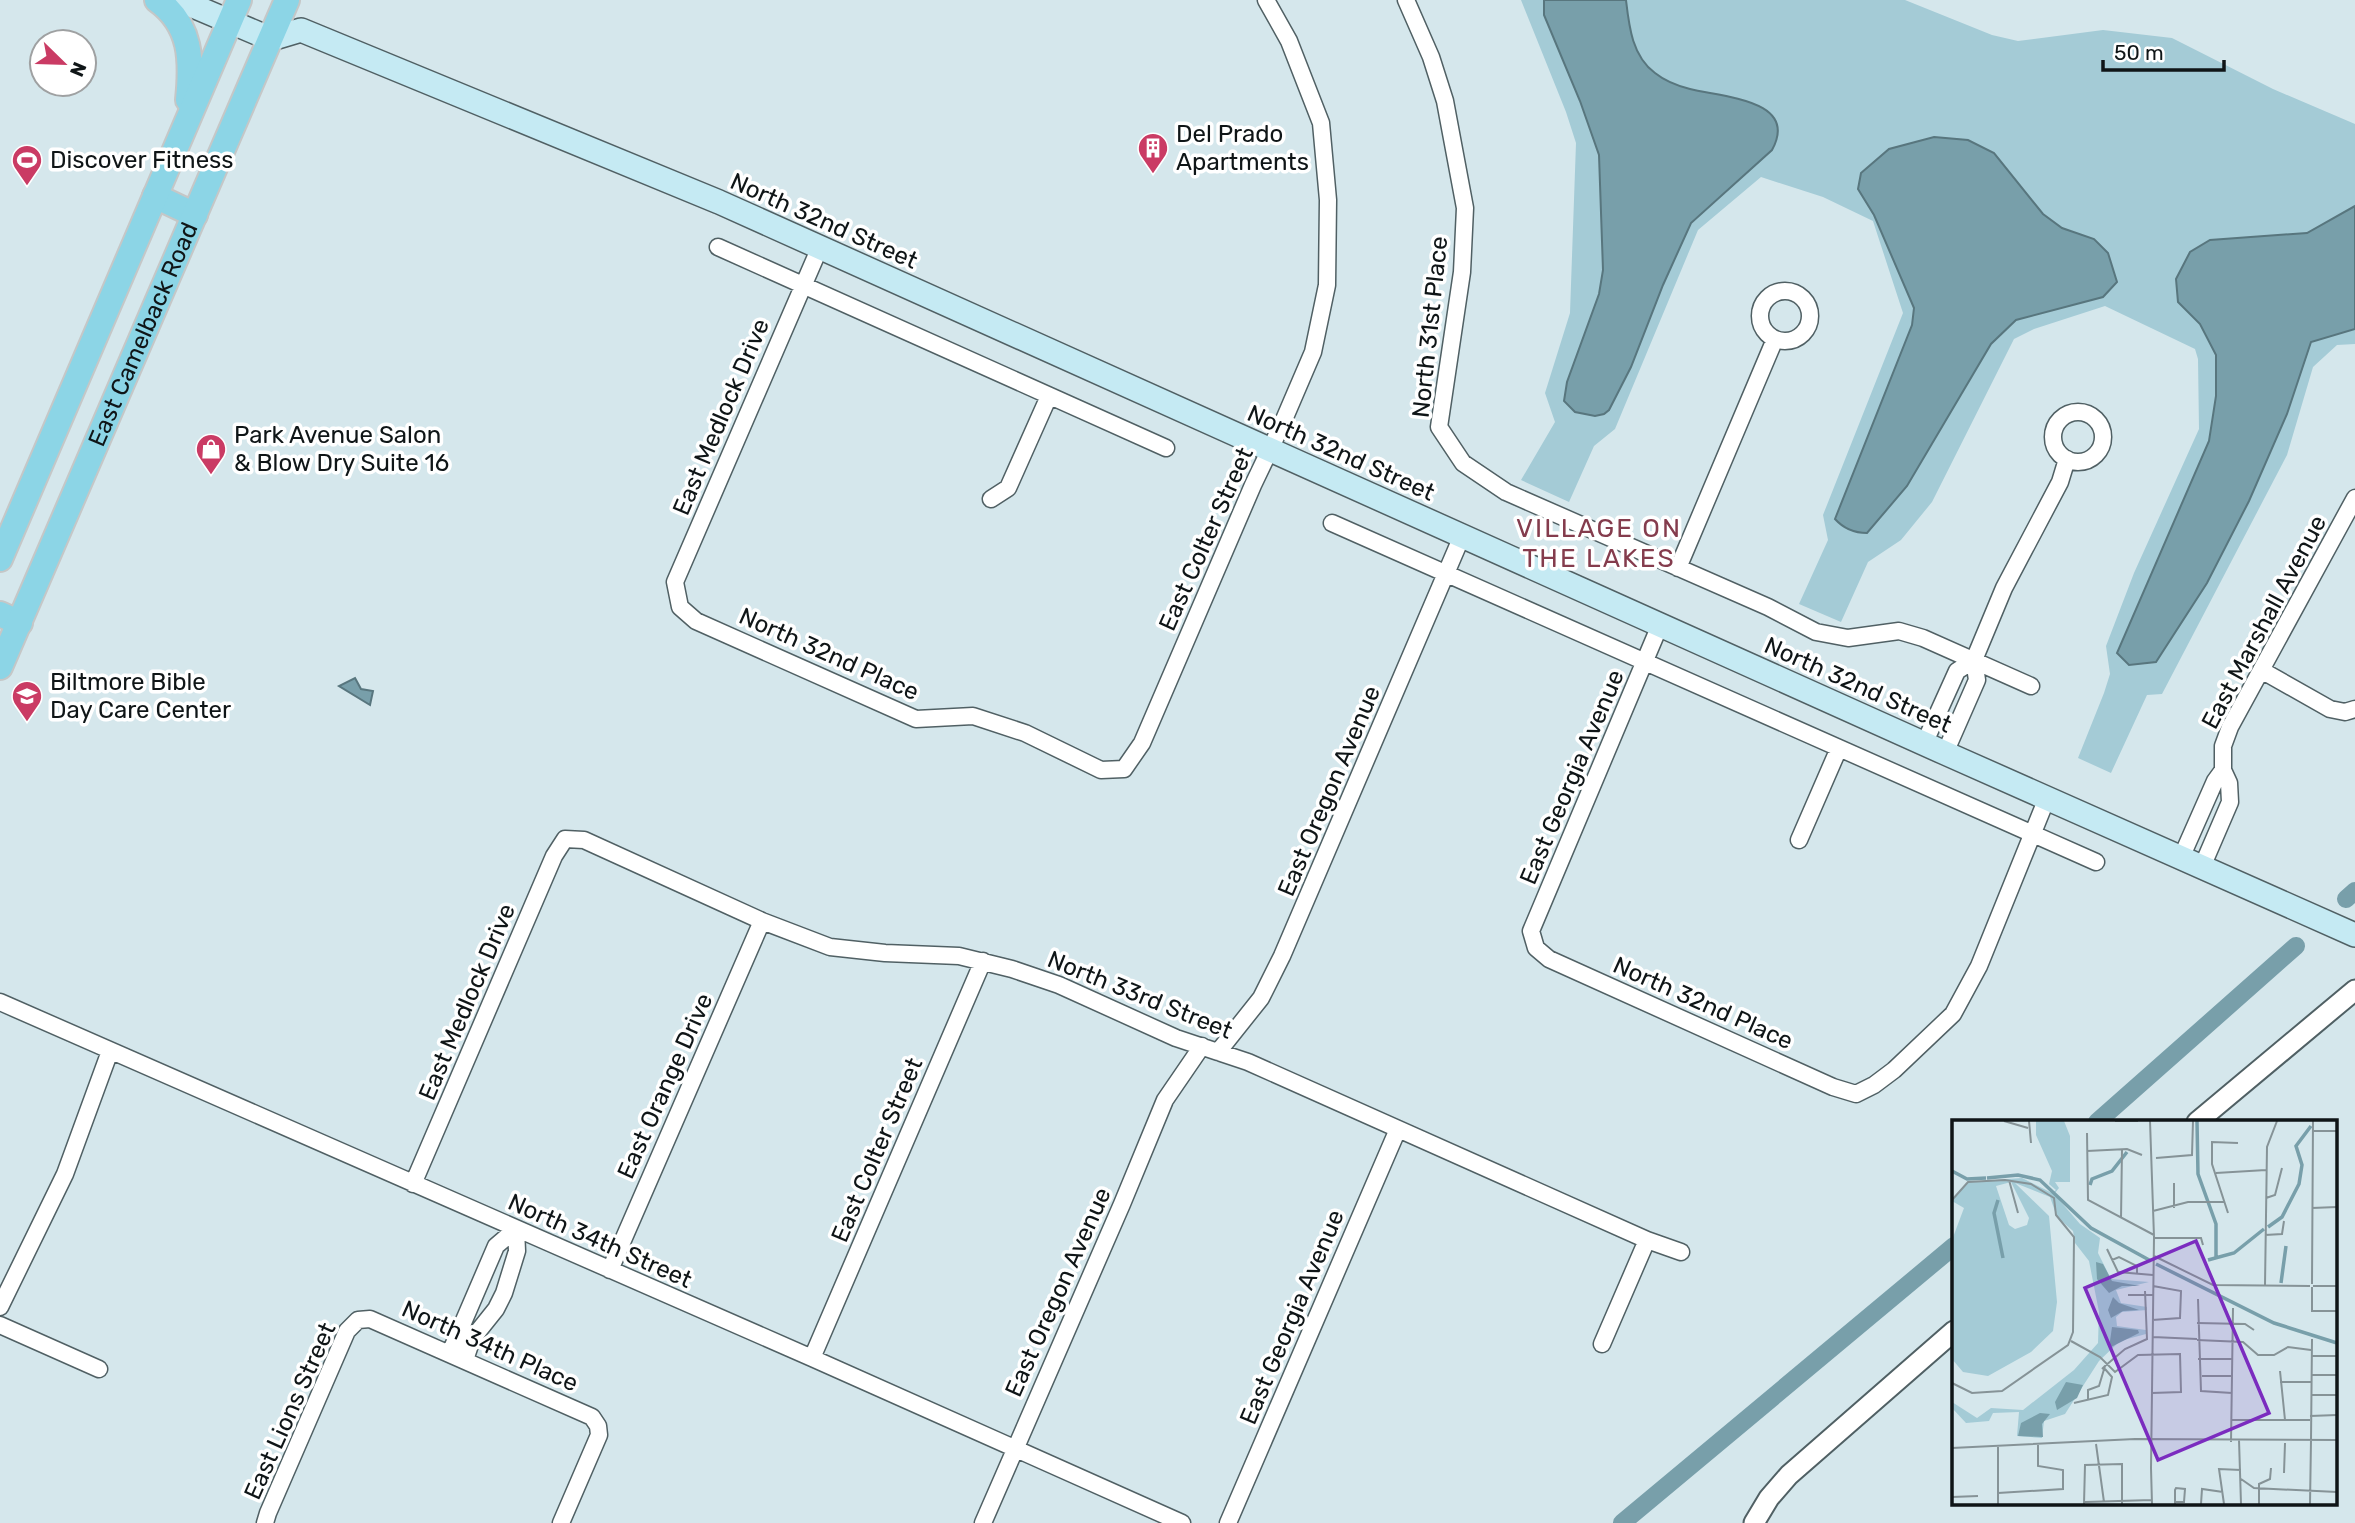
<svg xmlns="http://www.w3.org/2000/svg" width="2355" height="1523" font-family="Rubik,sans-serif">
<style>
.green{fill:#a4cbd6}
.water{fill:#789faa;stroke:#58767e;stroke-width:2}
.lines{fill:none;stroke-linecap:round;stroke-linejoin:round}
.canal{stroke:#789faa;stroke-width:18}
.minor-casing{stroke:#506064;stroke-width:19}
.tertiary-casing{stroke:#506064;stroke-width:23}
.secondary-casing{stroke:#506064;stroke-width:26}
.primary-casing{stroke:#c5c7c7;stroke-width:28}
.minor{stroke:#fff;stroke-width:16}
.tertiary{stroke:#fff;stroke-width:19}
.secondary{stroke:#c5eaf3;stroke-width:23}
.primary{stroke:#8cd5e6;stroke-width:24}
.labels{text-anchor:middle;stroke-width:7;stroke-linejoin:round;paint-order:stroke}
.poi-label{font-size:24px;fill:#0f1517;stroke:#fff;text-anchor:start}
.street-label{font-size:24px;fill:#0f1517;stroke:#fff}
.neighbourhood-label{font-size:26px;letter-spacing:2px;fill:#843c4d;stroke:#fff}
.inset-river{fill:none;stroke:#789faa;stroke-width:3.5}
.inset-road{fill:none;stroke:#869397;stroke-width:2}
.view{fill:#7b2cbf;fill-opacity:0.15;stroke:#7b2cbf;stroke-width:3.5}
.inset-edge{fill:none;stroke:#0f1517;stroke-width:3.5}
</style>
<rect width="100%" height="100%" fill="#d5e7ec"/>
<!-- green -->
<path class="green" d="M 1521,0 L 1905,0 L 1992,35 L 2018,41 L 2103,30 L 2172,38 L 2273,89 L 2355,124 L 2355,344 L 2337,345 L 2313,367 L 2287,455 L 2162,694 L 2147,695 L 2111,773 L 2078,758 L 2104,693 L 2110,674 L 2106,646 L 2134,573 L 2199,429 L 2198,359 L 2195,349 L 2105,306 L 2034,329 L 2014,339 L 1932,502 L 1901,540 L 1868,562 L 1841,622 L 1799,604 L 1828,540 L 1823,515 L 1903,313 L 1873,221 L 1823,197 L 1761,177 L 1698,230 L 1615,429 L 1594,446 L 1569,502 L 1521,480 L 1555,422 L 1545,393 L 1570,313 L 1576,143 L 1566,112 Z"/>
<!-- water -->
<path class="water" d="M 1544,0 L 1626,0 C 1629,26 1632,56 1655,73 C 1665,81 1678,86 1690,89 C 1720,97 1800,99 1772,150 L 1691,223 L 1663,285 L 1631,367 L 1609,410 L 1604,414 L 1595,416 L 1575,412 L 1564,401 L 1567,382 L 1599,294 L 1603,270 L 1599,155 L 1580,101 L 1544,15 Z
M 1934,137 L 1968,140 L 1994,153 L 2043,214 L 2062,228 L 2094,239 L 2108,253 L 2117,282 L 2103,297 L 2016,320 L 1991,344 L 1907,486 L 1867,533 C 1854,533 1844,529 1835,519 L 1912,325 L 1914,308 L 1874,215 L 1858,189 L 1861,173 L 1889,149 Z
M 2355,206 L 2355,329 L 2311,342 L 2287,414 L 2249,501 L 2207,583 L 2156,662 L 2129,665 L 2117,653 L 2209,441 L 2216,396 L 2216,355 L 2200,324 L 2178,302 L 2176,279 L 2190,252 L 2210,240 L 2307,233 Z
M 355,678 L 361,689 L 373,691 L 370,705 L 339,686 Z"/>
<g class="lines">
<!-- canal -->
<path class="canal" d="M 2346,899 L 2355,891
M 2097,1122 L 2296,946
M 1622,1523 L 1954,1246"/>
<!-- minor casing -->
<g class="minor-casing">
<path id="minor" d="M 1406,0 L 1431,57 L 1445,101 L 1465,208 L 1462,272 L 1439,427 L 1463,463 L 1506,492 L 1768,607 L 1816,632 L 1848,638 L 1899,631 L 1923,638 L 2031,686
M 718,247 L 1166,448
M 820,247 L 675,582 L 680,607 L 696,621 L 916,719 L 973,716 L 1025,733 L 1101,770 L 1124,769 L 1142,743 L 1253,485 L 1283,422 L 1313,352 L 1327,285 L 1328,200 L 1321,123 L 1289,41 L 1266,0
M1760 316a25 25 0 1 1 50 0a25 25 0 1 1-50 0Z
M2053 437a25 25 0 1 1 50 0a25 25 0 1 1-50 0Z
M 991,499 L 1008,488 L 1049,396
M 1332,523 L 2096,862
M 1678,568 L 1775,339
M 1660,625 L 1531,931 L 1536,948 L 1549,959 L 1833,1087 L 1856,1094 L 1874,1085 L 1894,1070 L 1953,1014 L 1979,966 L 2047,798
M 2261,670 L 2330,709 L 2345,712 L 2355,709
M 1924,744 L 1957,671 L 1974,660
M 1945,753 L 1977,680 L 1974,660 L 2004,588 L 2060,482 L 2067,459
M 1799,840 L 1839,748
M 2181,858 L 2215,781 L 2223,770
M 2202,867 L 2230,802 L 2229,783 L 2223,770 L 2223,746 L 2230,727 L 2355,498
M 0,1002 L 812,1358 L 1182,1523
M 1218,1052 L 1261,998 L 1282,956 L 1462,536
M 413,1184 L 554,856 L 565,839 L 584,840 L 762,921 L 830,947 L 885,953 L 959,956 L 1012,969 L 1059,985 L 1176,1038 L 1248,1062 L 1647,1240 L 1681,1252
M 610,1270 L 762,921
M 0,1307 L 65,1174 L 110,1051
M 0,1325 L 99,1369
M 1602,1344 L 1647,1240
M 450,1353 L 496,1246 L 516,1229
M 812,1358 L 983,961
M 465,1360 L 472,1339 L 496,1309 L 504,1293 L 517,1251 L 516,1229
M 265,1523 L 268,1513 L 347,1331 L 358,1320 L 370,1319 L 592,1417 L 598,1426 L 599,1435 L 561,1523
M 983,1523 L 1122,1204 L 1165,1100 L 1202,1046
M 1228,1523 L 1398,1129"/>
</g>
<!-- tertiary casing -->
<g class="tertiary-casing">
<path id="tertiary" d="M 2197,1122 L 2355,990
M 1754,1523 L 1769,1498 L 1789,1475 L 1954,1331"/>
</g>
<!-- secondary casing -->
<g class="secondary-casing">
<path id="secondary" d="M 179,0 L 271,39 L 301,30 L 719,202 L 1945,753 L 2355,935"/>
</g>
<!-- primary casing -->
<g class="primary-casing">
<g id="primary">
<path d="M 157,0 C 192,25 192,61 188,100"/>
<path d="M 155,196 L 195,215"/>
<path d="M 0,559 L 239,0"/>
<path d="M 0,614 L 20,623"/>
<path id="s1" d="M 0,667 L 287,0"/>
</g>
</g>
<!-- minor -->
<use href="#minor" class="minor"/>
<!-- tertiary -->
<use href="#tertiary" class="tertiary"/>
<!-- secondary -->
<use href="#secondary" class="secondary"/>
<!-- primary -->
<use href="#primary" class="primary"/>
</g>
<!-- icons -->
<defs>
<g id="building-pin" transform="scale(1.575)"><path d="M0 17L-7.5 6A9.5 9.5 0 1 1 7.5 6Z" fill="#ca3b64" stroke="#fff"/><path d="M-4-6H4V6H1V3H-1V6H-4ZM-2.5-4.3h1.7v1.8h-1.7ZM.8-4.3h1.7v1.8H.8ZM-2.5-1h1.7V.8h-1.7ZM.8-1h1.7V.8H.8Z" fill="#fff"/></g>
<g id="stadium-pin" transform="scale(1.575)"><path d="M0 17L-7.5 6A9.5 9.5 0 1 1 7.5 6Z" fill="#ca3b64" stroke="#fff"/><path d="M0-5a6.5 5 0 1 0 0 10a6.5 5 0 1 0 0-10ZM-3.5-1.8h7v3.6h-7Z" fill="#fff"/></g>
<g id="shop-pin" transform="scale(1.575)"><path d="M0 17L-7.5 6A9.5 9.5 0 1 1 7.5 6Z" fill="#ca3b64" stroke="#fff"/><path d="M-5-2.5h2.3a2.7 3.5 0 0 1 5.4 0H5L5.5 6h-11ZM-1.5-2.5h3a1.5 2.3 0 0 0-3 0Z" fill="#fff"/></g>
<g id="school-pin" transform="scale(1.575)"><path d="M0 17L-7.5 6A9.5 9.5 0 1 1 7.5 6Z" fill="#ca3b64" stroke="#fff"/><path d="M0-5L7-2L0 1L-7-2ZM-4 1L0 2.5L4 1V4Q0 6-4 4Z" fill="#fff"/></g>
</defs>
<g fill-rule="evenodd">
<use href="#building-pin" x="1153" y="148"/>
<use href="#stadium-pin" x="27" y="160"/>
<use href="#shop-pin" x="211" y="449"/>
<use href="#school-pin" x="27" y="696"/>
</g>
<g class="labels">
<!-- poi labels -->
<g class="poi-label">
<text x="1176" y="142">Del Prado<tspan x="1176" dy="28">Apartments</tspan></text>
<text x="50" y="168">Discover Fitness</text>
<text x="234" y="443">Park Avenue Salon<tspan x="234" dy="28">&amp; Blow Dry Suite 16</tspan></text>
<text x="50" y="690">Biltmore Bible<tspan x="50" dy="28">Day Care Center</tspan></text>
</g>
<!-- street labels -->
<g class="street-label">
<text transform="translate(824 221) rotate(24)" y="8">North 32nd Street</text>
<text transform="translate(1430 327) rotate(-84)" y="8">North 31st Place</text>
<text dy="8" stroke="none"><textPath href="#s1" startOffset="362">East Camelback Road</textPath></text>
<text transform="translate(721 417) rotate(-67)" y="8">East Medlock Drive</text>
<text transform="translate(1341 453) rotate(24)" y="8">North 32nd Street</text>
<text transform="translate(1206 539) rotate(-66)" y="8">East Colter Street</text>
<text transform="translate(2264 622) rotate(-62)" y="8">East Marshall Avenue</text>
<text transform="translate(829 654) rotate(24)" y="8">North 32nd Place</text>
<text transform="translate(1858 685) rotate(24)" y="8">North 32nd Street</text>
<text transform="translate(1572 777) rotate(-67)" y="8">East Georgia Avenue</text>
<text transform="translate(1329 791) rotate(-67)" y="8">East Oregon Avenue</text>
<text transform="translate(1140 995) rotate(22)" y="8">North 33rd Street</text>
<text transform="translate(467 1002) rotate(-67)" y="8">East Medlock Drive</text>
<text transform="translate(1703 1003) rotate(24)" y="8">North 32nd Place</text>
<text transform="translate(665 1086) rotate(-66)" y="8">East Orange Drive</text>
<text transform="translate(877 1150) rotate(-67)" y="8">East Colter Street</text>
<text transform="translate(600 1241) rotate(24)" y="8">North 34th Street</text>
<text transform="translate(1058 1292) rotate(-66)" y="8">East Oregon Avenue</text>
<text transform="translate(1292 1317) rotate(-67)" y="8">East Georgia Avenue</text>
<text transform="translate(490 1346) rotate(24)" y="8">North 34th Place</text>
<text transform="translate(290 1411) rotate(-66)" y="8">East Lions Street</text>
</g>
<!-- neighbourhood labels -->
<g class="neighbourhood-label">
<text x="1599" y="537">VILLAGE ON<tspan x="1599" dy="30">THE LAKES</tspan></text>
</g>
</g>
<!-- overview -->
<g transform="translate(1952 1120)">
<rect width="385" height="385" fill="#d5e7ec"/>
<path d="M 84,1 L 112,1 L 118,16 L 118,62 L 103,62 L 107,68 L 102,74 L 128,104 L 148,118 L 146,133 L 159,159 L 197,162 L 164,170 L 169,183 L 195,187 L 195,190 L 170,192 L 164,197 L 165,206 L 194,210 L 194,214 L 168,221 L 147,241 L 113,294 L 92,301 L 90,318 L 65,316 L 67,292 L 41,293 L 37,301 L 14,303 L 0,288 L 0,282 L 25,298 L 39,288 L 71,290 L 122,250 L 146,223 L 147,192 L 137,141 L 123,123 L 121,111 L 105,97 L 98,77 L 63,63 L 97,96 L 105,182 L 101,211 L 79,232 L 36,256 L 11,252 L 0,239 L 0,120 L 12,88 L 0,81 L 16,62 L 70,58 L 100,73 L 104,70 L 97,64 L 100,51 L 84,15 ZM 59,62 L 77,98 L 75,105 L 63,109 L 57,105 L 44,66 Z" fill="#a4cbd6" fill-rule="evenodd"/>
<path d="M 144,142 L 151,144 L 160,161 L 188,166 L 170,166 L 157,173 L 145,159 ZM 161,177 L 167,183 L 187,190 L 171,191 L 159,198 L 156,190 ZM 160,207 L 186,210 L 187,213 L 157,228 ZM 114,262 L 131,265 L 125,278 L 105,290 L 103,282 ZM 88,293 L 98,294 L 90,304 L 91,317 L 66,316 L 69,303 Z" fill="#789faa"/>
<path class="inset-river" d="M 245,1 L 246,54 L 264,104 L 264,137M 0,51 L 15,59 L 34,58M 35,58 L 66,55 L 88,60 L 139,108 L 199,141M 138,65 L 140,59 L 160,51 L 175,32M 46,80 L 42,93 L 51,138M 316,107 L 330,97 L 347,64 L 350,45 L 344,26 L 359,6M 256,140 L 282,133 L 312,109M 204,144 L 322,203 L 385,223M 329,163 L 334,126"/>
<path class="inset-road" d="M 52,1 L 76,8M 77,1 L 79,23M 163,1 L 186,1M 198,1 L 202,117 L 199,349M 361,11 L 385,11M 135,13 L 136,80 L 202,115M 135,31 L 175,29 L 190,35M 204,38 L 240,35 L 241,1M 264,53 L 314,50M 57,60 L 66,93M 314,78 L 323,75 L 330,48M 0,80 L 16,62 L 53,60 L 79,64 L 102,78 L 104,95 L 122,117 L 121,212 L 116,225 L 50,271 L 20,273 L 0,263M 222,88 L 222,63M 360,88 L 385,87M 201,91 L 236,82 L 273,82M 276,93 L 260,44 L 260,22 L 286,23M 169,99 L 170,29M 313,115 L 330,114 L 332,101M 202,118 L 249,118 L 251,125M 155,129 L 166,152 L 201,155M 202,136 L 261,165 L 358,166M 160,140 L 167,137 L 185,146 L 185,155M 360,164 L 361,1M 313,165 L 315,27 L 325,1M 361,166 L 385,166M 360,167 L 360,191 L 385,191M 176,175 L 201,175M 246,179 L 249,271 L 280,273M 200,200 L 228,198 L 229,171 L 201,166M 245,203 L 293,204 L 302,210M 201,217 L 245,219M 245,220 L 291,222 L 306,235 L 322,235 L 336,227 L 359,230M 119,221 L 148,237 L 163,252 L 186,235 L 228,234 L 229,272 L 200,273M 359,236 L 385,236M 246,239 L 280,239M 153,246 L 173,229 L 195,219 L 193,171M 328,251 L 333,300M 359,255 L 385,255M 250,256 L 280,256M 328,262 L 359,262M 359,275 L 385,275M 136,280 L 136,270 L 147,266 L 153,246 L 150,249M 122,283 L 156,275 L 160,257 L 153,249M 358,296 L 385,295M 279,300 L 358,300M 287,320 L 289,384M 359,320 L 360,219M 279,322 L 281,188M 144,324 L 152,382M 46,325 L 46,384M 0,328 L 183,319 L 385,320M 199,348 L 200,384M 332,353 L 333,323M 289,359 L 302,368 L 385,372M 46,373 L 111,369 L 111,350 L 86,346 L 86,324M 0,377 L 26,376M 133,382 L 200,380M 132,384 L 133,345 L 170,344 L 170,384M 223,384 L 223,370 L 224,368 L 233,369 L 232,382 L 223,382M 249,384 L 250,369 L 271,372M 272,384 L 267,349 L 289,350M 307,384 L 307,364 L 318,359 L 319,348M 358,384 L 359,320"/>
<path class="view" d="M 244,121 L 317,293 L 206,340 L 133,168 Z"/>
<rect width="385" height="385" class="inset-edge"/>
</g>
<!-- north arrow -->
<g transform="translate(63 63) rotate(113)"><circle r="33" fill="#ffffff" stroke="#9fa1a2" stroke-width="2"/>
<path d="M0-5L12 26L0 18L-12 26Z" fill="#ca3b64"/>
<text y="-10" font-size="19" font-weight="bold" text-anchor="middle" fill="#0f1517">N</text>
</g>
<!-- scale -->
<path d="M2103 60v10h121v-10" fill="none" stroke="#0f1517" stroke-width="3.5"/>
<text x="2114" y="60" font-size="21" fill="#0f1517" stroke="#ffffff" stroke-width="5" paint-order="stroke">50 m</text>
</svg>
